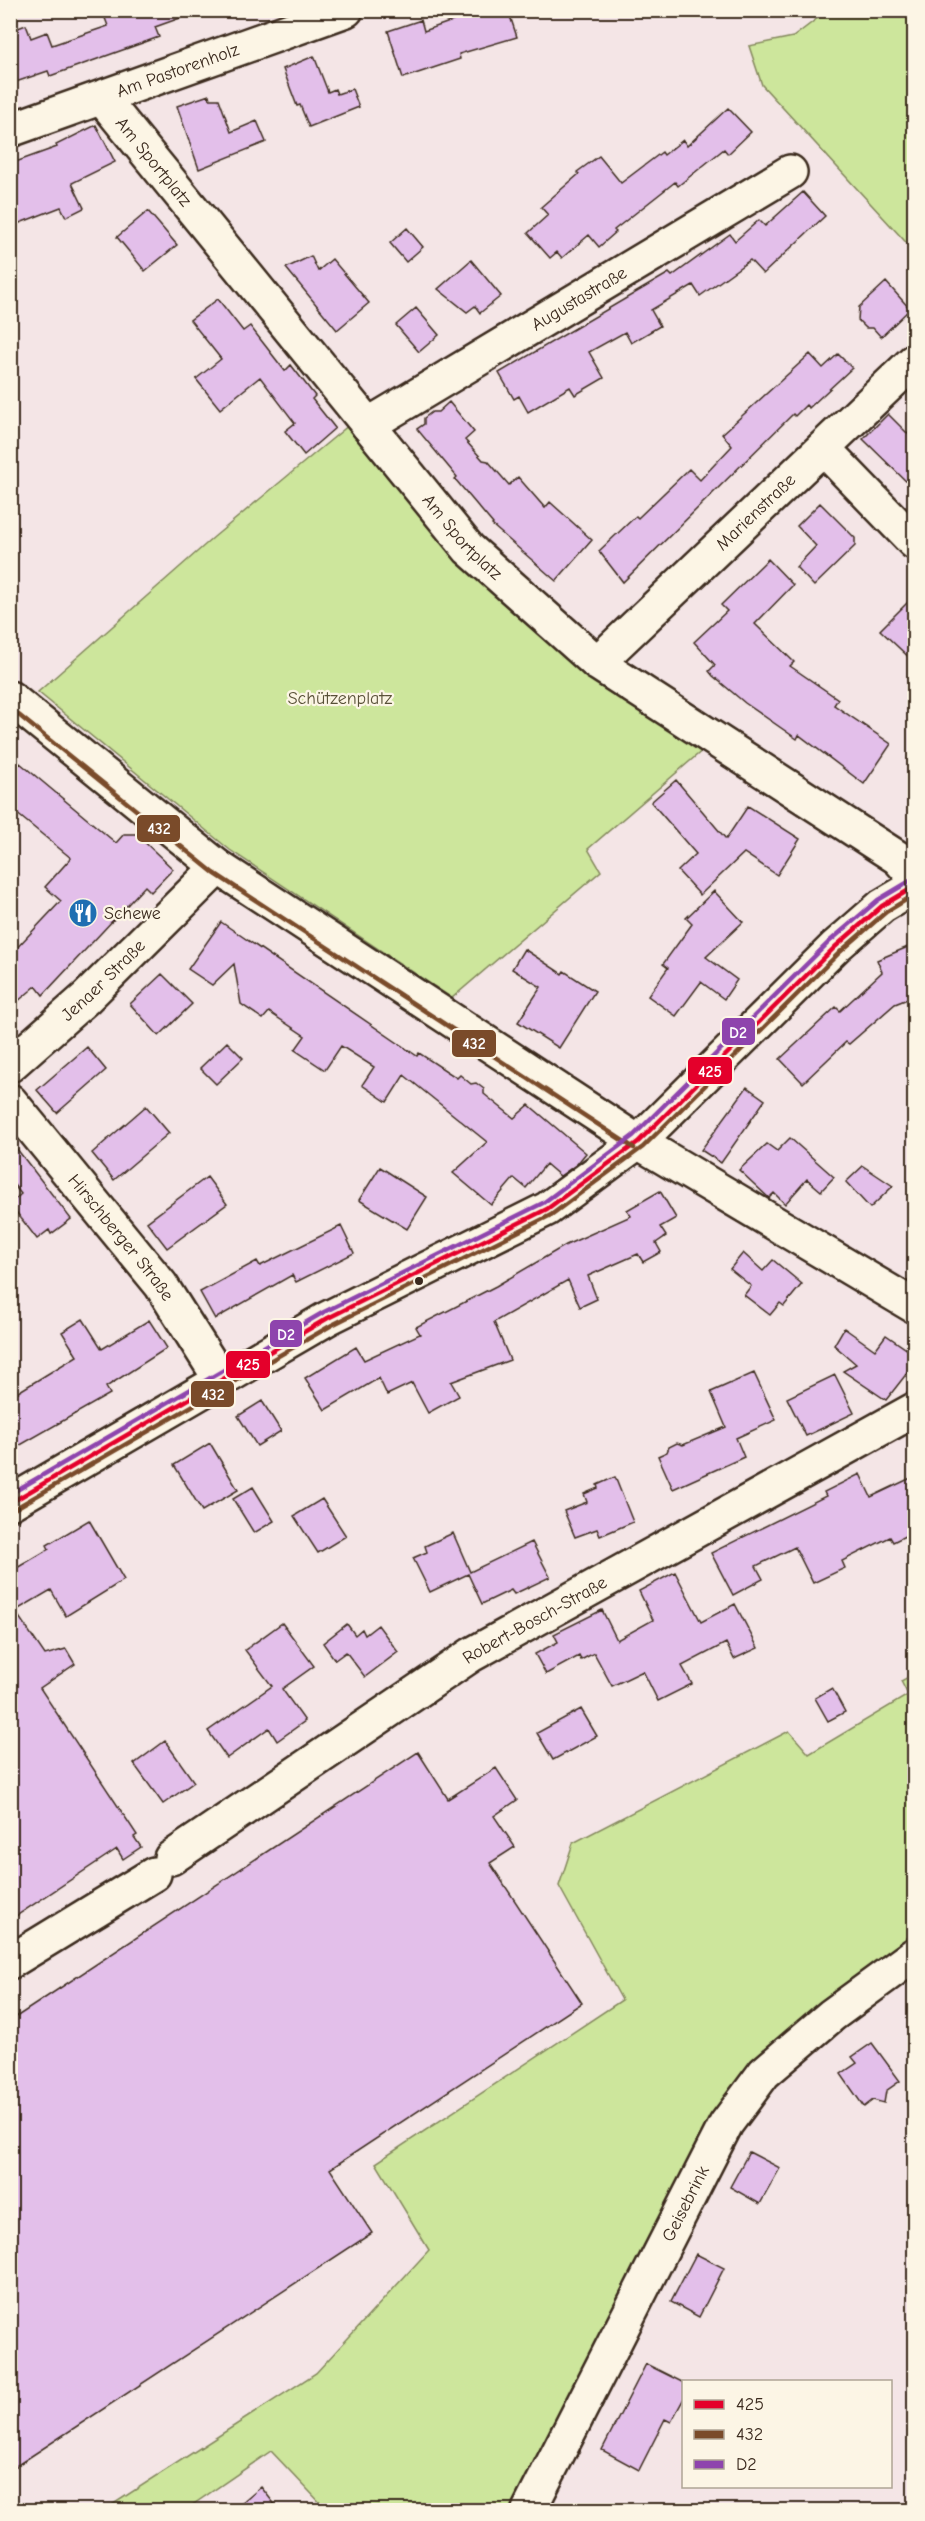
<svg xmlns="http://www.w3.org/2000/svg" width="925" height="2521" font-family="'Comic Neue',sans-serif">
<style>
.green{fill:#cde69c;stroke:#84885d;stroke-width:1.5}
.building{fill:#e3bfea;stroke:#3b2a1e;stroke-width:1.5}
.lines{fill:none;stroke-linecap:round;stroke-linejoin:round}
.minor-casing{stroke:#3b2a1e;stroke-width:38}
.minor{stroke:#fcf5e5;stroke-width:33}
.bus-1-casing{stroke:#fcf5e5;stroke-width:9}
.bus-2-casing{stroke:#fcf5e5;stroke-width:9}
.bus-3-casing{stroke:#fcf5e5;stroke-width:9}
.bus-1{stroke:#e4002b;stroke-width:4.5}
.bus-2{stroke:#7a4b2a;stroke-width:4.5}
.bus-3{stroke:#8e44ad;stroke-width:4.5}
.bus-dot{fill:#3b2a1e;stroke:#fcf5e5;stroke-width:2}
.labels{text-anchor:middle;stroke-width:4.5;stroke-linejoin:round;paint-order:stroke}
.street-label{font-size:18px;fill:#3b2a1e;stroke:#fcf5e5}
.park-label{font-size:18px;fill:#585037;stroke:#fcf5e5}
.poi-label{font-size:18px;fill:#3b2a1e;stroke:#fcf5e5;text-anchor:start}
.line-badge{stroke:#fcf5e5;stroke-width:2}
.badge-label{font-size:16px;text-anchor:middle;font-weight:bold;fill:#fff}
</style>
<rect width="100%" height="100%" fill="#f4e5e6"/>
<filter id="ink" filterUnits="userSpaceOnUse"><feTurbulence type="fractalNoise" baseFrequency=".0167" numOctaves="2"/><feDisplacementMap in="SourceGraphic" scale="12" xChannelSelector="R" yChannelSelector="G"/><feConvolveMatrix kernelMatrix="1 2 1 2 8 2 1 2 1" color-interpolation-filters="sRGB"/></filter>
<g filter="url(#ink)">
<!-- green -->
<path class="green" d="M 827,11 L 914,11 L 914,251 L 762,85 L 749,46 L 793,37 Z
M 355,420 L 704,749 L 588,849 L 601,871 L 452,998 L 230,850 L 38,692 L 214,537 Z
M 914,1674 L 914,1942 L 751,2070 L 702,2134 L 514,2510 L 327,2510 L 271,2451 L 185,2510 L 104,2510 L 316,2373 L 429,2250 L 376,2163 L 622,2000 L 559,1886 L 573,1843 L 789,1731 L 809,1754 L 908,1695 L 901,1681 Z"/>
<!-- building -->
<path class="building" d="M 102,10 L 193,10 L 194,13 L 155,27 L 159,37 L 50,76 L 48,71 L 10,84 L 10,31 L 26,25 L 31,38 L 47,32 L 52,45 L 108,26 Z
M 459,10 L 508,10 L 517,37 L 459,54 L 460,59 L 403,78 L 388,31 L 421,20 L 424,31 L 461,18 Z
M 314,56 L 328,92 L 335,89 L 337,94 L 352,89 L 359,107 L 309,127 L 300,105 L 297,106 L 283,69 Z
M 209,95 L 210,99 L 219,99 L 231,132 L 257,121 L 266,142 L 199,169 L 177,106 Z
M 728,108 L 751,132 L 728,154 L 724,149 L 678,186 L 675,182 L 614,230 L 616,232 L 599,247 L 589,235 L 562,258 L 557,252 L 550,258 L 528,233 L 548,215 L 541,207 L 579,174 L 577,172 L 599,156 L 621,183 L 662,152 L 664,155 L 683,140 L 687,146 Z
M 96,125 L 115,162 L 72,183 L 84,208 L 66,217 L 61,207 L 17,224 L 10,206 L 10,164 L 57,147 L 56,145 Z
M 803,192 L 825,216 L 763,274 L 750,260 L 700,296 L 693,285 L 651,310 L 660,326 L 631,343 L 625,332 L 589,352 L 604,378 L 575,395 L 570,387 L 528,412 L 519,396 L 514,399 L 499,373 L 669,273 L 672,276 L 730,234 L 735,241 L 759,220 L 765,226 Z
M 148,211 L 177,245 L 145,271 L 117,237 Z
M 407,228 L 423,247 L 406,262 L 390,243 Z
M 311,256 L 318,271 L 332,259 L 369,303 L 337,330 L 286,268 Z
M 471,260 L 501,296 L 480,313 L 475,306 L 467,312 L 438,289 Z
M 886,282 L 910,309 L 881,337 L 873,328 L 866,328 L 858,320 L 859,307 Z
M 218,299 L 243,331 L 250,326 L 285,371 L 291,365 L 315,396 L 312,399 L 335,428 L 304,455 L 285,431 L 295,423 L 260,377 L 220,409 L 196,379 L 221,359 L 190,320 Z
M 416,308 L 439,335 L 419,352 L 396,325 Z
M 810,354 L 823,368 L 838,354 L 852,368 L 809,408 L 806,405 L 795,416 L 793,414 L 623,582 L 599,551 L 636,516 L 638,518 L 689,469 L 700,480 L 732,446 L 722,434 Z
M 449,402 L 474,432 L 465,440 L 483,460 L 488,461 L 509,485 L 518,477 L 545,508 L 550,502 L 592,540 L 556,581 L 492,525 L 493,524 L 455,479 L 457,477 L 417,429 L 424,424 L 424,418 L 432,412 L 438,412 Z
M 888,414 L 915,441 L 915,490 L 863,439 Z
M 820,503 L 855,538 L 855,546 L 814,586 L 796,567 L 816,546 L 797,526 Z
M 768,559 L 793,585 L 755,624 L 794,662 L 790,666 L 838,699 L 834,705 L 891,744 L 864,784 L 799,735 L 797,739 L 745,703 L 713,676 L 709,671 L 715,665 L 694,642 L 727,611 L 721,605 Z
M 915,595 L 915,663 L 880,630 Z
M 20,763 L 116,843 L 124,834 L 136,834 L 173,869 L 151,892 L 145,886 L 43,995 L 36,986 L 10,1008 L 10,955 L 61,901 L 45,887 L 71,858 L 10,808 L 10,775 Z
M 676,780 L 726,839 L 748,806 L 800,839 L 777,875 L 744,853 L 700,895 L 678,871 L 696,854 L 651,802 Z
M 714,891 L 743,922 L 706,957 L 737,980 L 724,999 L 701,982 L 676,1016 L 648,996 L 668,968 L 663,964 L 692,924 L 686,918 Z
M 221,922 L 417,1056 L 419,1053 L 457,1078 L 460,1075 L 471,1084 L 476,1083 L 484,1089 L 484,1094 L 514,1118 L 529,1105 L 586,1153 L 577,1164 L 560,1176 L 546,1164 L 526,1188 L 514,1178 L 491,1205 L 453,1173 L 487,1142 L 404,1075 L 387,1102 L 362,1085 L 374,1067 L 341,1046 L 325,1070 L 295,1050 L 305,1036 L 269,1012 L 263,1019 L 241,1004 L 234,964 L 212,985 L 188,969 Z
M 915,944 L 915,996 L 895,1004 L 849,1044 L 846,1042 L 803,1083 L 780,1059 L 836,1007 L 840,1011 L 882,972 L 877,960 Z
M 524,949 L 562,974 L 564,971 L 595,991 L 559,1048 L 518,1022 L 541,987 L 512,969 Z
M 162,974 L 192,1004 L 159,1036 L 130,1004 Z
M 227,1042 L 243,1058 L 216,1084 L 200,1068 Z
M 87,1047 L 106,1070 L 57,1113 L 37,1090 Z
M 747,1087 L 765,1100 L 721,1163 L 701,1150 Z
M 146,1106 L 169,1133 L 114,1180 L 92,1153 Z
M 790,1138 L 834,1177 L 821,1191 L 807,1179 L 785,1204 L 774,1193 L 769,1198 L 739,1170 L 767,1144 L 777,1151 Z
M 10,1140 L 71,1219 L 51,1234 L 49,1230 L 37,1239 L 10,1204 L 21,1194 L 10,1180 Z
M 863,1166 L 893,1186 L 870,1208 L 846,1182 Z
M 380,1167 L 427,1197 L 407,1229 L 359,1200 Z
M 207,1177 L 227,1204 L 167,1248 L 147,1222 Z
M 660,1191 L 676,1218 L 660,1227 L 666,1236 L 656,1243 L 661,1252 L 643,1262 L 638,1254 L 588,1276 L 597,1299 L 580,1307 L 568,1280 L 494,1322 L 510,1360 L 451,1382 L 459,1396 L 428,1413 L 412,1383 L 387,1395 L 379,1378 L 325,1410 L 305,1378 L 356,1347 L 364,1360 L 420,1334 L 416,1327 L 496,1286 L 566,1245 L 631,1216 L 627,1210 Z
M 341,1226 L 354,1253 L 296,1282 L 292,1275 L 215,1319 L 200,1292 L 257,1261 L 260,1266 Z
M 743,1253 L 763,1271 L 773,1260 L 802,1284 L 784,1306 L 780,1303 L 770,1315 L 744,1295 L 751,1286 L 730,1269 Z
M 83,1319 L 102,1349 L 149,1320 L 167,1348 L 106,1387 L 110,1394 L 10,1451 L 10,1397 L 77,1356 L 62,1332 Z
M 844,1328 L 875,1350 L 886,1335 L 915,1355 L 915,1363 L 886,1400 L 843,1371 L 856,1364 L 834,1345 Z
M 754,1373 L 776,1420 L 736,1438 L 744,1457 L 673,1489 L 658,1456 L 667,1452 L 669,1447 L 677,1443 L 683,1445 L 726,1427 L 711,1392 Z
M 835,1375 L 854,1413 L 806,1436 L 787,1398 Z
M 262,1401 L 281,1431 L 257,1446 L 238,1416 Z
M 210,1443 L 238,1490 L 202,1511 L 174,1465 Z
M 860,1474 L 871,1497 L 915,1476 L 915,1531 L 893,1542 L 890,1537 L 842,1561 L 845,1568 L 813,1583 L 795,1547 L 756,1566 L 763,1579 L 733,1595 L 711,1553 L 826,1496 L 824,1492 Z
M 615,1477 L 633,1522 L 600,1536 L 597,1529 L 575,1537 L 564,1511 L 587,1502 L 584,1494 L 598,1488 L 597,1485 Z
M 253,1487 L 274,1521 L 254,1533 L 233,1499 Z
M 322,1499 L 346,1536 L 318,1553 L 294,1516 Z
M 89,1520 L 124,1580 L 66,1616 L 51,1590 L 15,1611 L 45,1655 L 66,1649 L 75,1664 L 40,1688 L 137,1835 L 134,1837 L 141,1847 L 123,1859 L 117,1849 L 10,1920 L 10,1572 L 49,1549 L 47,1545 Z
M 453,1533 L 470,1572 L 532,1542 L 550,1577 L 514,1594 L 511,1590 L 482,1604 L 468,1574 L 430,1592 L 413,1558 L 427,1552 L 425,1546 Z
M 675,1572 L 701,1622 L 735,1604 L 758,1648 L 734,1659 L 726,1643 L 682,1666 L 692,1684 L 658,1701 L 643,1671 L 612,1686 L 594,1653 L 581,1660 L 579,1656 L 546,1674 L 535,1654 L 558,1642 L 554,1634 L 602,1610 L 617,1640 L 653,1620 L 639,1591 Z
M 282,1623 L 314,1666 L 282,1689 L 305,1721 L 277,1741 L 269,1728 L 227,1758 L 208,1731 L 272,1686 L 245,1650 Z
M 347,1624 L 355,1635 L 362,1629 L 365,1635 L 378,1625 L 398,1652 L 365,1677 L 346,1652 L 335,1660 L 323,1643 Z
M 832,1688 L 845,1712 L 828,1721 L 815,1698 Z
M 581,1709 L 597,1736 L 553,1760 L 537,1733 Z
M 165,1741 L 194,1782 L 163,1804 L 134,1764 Z
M 418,1752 L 448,1799 L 496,1768 L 517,1800 L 494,1816 L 515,1847 L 490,1863 L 582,2003 L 330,2169 L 372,2233 L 10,2470 L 10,2021 Z
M 872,2043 L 900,2081 L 886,2091 L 884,2103 L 873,2100 L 864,2107 L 841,2074 L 857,2063 L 852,2057 Z
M 749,2152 L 780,2168 L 760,2204 L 730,2187 Z
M 696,2254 L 724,2268 L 699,2317 L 671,2302 Z
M 646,2364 L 684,2383 L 684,2398 L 671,2422 L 665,2419 L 639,2470 L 602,2450 Z
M 261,2487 L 280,2511 L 233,2511 Z"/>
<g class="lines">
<!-- minor casing -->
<g class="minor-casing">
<g id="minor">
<path id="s1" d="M 102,98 L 469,549 L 597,663 L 898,858 L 914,876"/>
<path id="s2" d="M 10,130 L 346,10"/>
<path id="s3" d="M 368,425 L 790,172"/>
<path d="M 823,448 L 914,542"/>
<path id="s4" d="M 597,663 L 914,361"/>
<path d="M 10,698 L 218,867 L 638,1142 L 914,1306"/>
<path id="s5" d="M 10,1065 L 86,998 L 218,867"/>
<path id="s6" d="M 10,1101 L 161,1285 L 221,1380"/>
<path d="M 10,1503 L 328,1318 L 547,1209 L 638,1142 L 835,947 L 882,906 L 914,887"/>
<path id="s7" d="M 171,1858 L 471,1655 L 914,1410"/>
<path d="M 10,1962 L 154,1874"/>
<path id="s8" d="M 529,2510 L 726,2124 L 764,2073 L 832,2015 L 914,1955"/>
</g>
</g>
<!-- minor -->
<use href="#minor" class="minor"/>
<!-- bus-1 casing -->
<g class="bus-1-casing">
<path id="bus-1" d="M 10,1503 L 328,1318 L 547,1209 L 638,1142 L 835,947 L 882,906 L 914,887"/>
</g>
<!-- bus-2 casing -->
<g class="bus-2-casing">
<path id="bus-2" d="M 10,708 L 214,873 L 634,1148
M 14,1509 L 332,1325 L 551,1215 L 643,1147 L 840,952 L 886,912 L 914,895"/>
</g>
<!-- bus-3 casing -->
<g class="bus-3-casing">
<path id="bus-3" d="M 10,1494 L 324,1312 L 543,1203 L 633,1136 L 830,941 L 878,900 L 910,881"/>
</g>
<!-- bus-1 -->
<use href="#bus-1" class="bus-1"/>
<!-- bus-2 -->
<use href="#bus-2" class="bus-2"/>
<!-- bus-3 -->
<use href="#bus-3" class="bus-3"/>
</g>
</g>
<!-- icons -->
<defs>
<g id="restaurant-disc" transform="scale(1.5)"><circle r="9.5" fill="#1f6fb2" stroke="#fcf5e5"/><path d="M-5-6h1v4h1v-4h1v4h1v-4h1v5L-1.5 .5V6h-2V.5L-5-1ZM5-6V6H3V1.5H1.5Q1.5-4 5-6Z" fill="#fff"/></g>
</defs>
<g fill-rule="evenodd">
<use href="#restaurant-disc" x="83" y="913"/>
</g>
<!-- markers -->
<circle class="bus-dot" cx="419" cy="1281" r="5"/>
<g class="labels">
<!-- street labels -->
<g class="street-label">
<text dy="6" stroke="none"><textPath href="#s2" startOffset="178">Am Pastorenholz</textPath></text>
<text dy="6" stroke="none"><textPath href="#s1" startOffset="82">Am Sportplatz</textPath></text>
<text dy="6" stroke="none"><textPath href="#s3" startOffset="246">Augustastraße</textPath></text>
<text dy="6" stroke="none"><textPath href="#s4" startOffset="219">Marienstraße</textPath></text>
<text dy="6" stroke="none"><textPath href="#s1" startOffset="568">Am Sportplatz</textPath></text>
<text dy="6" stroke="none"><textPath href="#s5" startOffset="126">Jenaer Straße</textPath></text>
<text dy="6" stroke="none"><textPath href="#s6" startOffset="176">Hirschberger Straße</textPath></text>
<text dy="6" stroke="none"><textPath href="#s7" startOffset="435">Robert-Bosch-Straße</textPath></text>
<text dy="6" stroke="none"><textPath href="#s8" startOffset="344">Geisebrink</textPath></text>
</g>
<!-- park labels -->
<g class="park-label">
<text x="340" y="704">Schützenplatz</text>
</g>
<!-- poi labels -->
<g class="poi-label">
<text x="104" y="919">Schewe</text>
</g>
</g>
<g class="line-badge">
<rect x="136" y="814" width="45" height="29" rx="6" fill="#7a4b2a"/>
<rect x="721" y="1017" width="35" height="29" rx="6" fill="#8e44ad"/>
<rect x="451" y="1029" width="46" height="29" rx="6" fill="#7a4b2a"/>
<rect x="687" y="1056" width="46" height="29" rx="6" fill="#e4002b"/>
<rect x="269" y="1319" width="34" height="29" rx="6" fill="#8e44ad"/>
<rect x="225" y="1350" width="46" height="29" rx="6" fill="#e4002b"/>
<rect x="190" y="1380" width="45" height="28" rx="6" fill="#7a4b2a"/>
</g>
<g class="badge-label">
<text x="159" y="834">432</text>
<text x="738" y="1038">D2</text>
<text x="474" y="1049">432</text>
<text x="710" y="1077">425</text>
<text x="286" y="1340">D2</text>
<text x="248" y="1370">425</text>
<text x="213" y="1400">432</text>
</g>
<!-- margin -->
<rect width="925" height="2521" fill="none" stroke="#fcf5e5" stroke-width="36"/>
<rect x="18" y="18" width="889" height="2485" fill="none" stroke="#3b2a1e" stroke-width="2" filter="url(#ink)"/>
<!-- legend -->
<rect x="682" y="2380" width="210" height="108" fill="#fcf5e5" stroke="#afa495" stroke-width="1.5"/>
<rect x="694" y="2400" width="30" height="9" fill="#e4002b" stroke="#afa495" stroke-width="1.5"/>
<text x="736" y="2410" font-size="18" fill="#3b2a1e">425</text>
<rect x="694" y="2430" width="30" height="9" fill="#7a4b2a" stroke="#afa495" stroke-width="1.5"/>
<text x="736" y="2440" font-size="18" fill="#3b2a1e">432</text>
<rect x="694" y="2460" width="30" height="9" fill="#8e44ad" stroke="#afa495" stroke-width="1.5"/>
<text x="736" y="2470" font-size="18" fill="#3b2a1e">D2</text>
</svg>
